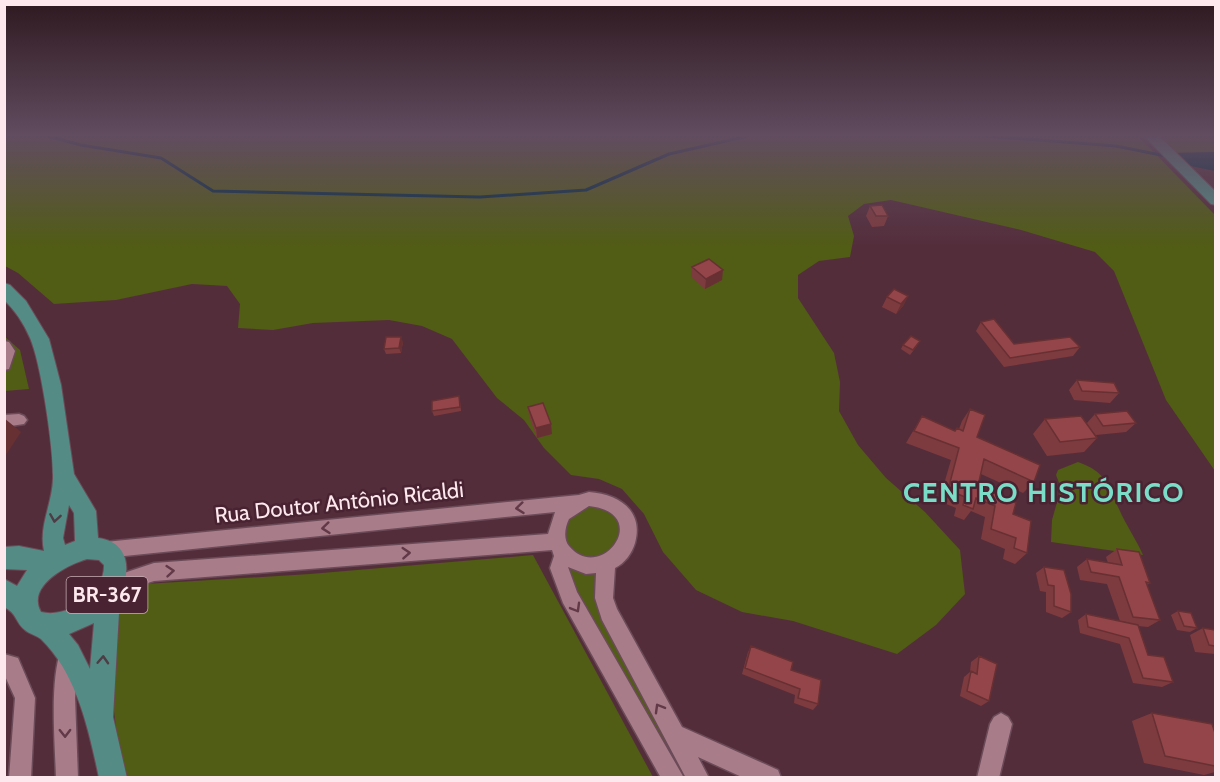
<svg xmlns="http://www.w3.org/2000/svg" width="1220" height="782" font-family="Cabin,sans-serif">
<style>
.green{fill:#515c15}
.water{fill:#002d45}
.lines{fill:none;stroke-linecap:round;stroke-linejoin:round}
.stream{stroke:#002d45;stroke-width:3}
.minor-casing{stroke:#6b4b57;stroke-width:3}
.major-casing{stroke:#6b4b57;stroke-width:2}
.minor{fill:#a97c8a;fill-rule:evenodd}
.major{fill:#548c85;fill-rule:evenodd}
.wall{fill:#7e3b3f}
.shaded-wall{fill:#673033}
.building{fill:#934549;stroke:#673033;stroke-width:1.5}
.oneway{stroke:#613947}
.oneway2{stroke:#4c3d46}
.labels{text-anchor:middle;stroke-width:5;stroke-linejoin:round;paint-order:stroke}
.shield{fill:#492331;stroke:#c7adb5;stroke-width:1.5}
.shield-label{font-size:21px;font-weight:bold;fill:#fde8ee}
.street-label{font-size:22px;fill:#fde8ee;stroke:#492331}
.district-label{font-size:28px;font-weight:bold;letter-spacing:1.5px;fill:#79ddc8;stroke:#492331}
</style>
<rect width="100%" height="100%" fill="#542d3b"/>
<!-- green -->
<path class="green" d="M 4,136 L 1138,136 L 1215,215 L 1215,471 L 1166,400 L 1114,271 L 1095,252 L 1021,230 L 891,200 L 864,204 L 848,216 L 854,236 L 850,257 L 819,261 L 798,275 L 798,298 L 834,353 L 840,382 L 839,411 L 858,445 L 886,478 L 925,512 L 960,550 L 965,594 L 936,625 L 897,654 L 793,621 L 742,612 L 696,590 L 663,552 L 644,514 L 622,489 L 599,479 L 571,475 L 544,448 L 524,420 L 497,398 L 452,339 L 422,326 L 389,320 L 313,323 L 273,330 L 238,328 L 240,304 L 227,286 L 192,284 L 116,300 L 54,304 L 18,273 L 5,266 Z
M 1154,136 L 1215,136 L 1215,152 L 1172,153 Z
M 4,336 L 20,350 L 29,389 L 5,391 Z
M 1078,462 C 1107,472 1107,485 1119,509 C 1126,525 1136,539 1143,555 L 1051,542 L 1052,520 L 1061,488 L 1056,475 L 1058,470 Z
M 580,504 L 606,505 L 627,531 L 604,561 L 569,554 L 559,528 Z
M 533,555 L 653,777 L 122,777 L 106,645 L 115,610 L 128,585 L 310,574 Z
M 569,569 L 599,572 L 691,777 L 678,777 L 578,602 Z"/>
<!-- water -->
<path class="water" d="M 1215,152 L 1215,171 L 1186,165 L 1172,153 Z"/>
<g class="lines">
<!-- stream -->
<path class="stream" d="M 47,136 L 81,145 L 161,158 L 213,191 L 480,197 L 586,190 L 669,154 L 748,136
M 985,136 L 1116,146 L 1166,156"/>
<!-- minor casing -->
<g class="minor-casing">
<path id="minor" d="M 4,341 L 9,342 L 15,351 L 9,369 L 4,370 Z
M 19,414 L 24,416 L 27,420 L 24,424 L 4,427 L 4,415 Z
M 589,492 C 618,494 644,510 635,543 C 632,553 625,563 615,568 L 613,598 L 617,609 L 682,727 L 778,770 L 781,778 L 744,778 L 698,757 L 709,778 L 686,778 L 602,620 L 595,598 L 596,573 L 586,574 L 568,567 L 577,592 L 684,778 L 661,778 L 563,603 L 550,568 L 554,556 L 552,550 L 154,581 L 113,594 L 106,591 L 104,585 L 106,579 L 154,563 L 548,534 L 555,512 L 105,558 L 99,556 L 96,550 L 99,544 L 105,542 L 579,495 ZM 589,506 C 654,513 601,585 569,546 C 563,539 565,527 569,519 Z
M 69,644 L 76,647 L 79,654 L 75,698 L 78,778 L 56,778 C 55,742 49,679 62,647 Z
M 4,654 L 18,658 L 35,698 L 31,778 L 9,778 L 15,698 L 4,674 Z
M 1001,713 L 1008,717 L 1012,724 L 999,778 L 977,778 L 990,724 L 994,717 Z"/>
</g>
<!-- major casing -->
<g class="major-casing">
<path id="major" d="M 1144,136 L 1159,136 L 1216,192 L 1216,205 L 1211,204 Z
M 4,283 L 10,285 L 26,301 L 49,339 L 61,385 L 74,474 L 96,511 L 98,538 C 130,542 131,571 120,595 L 113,717 L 127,778 L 99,778 C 89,730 77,674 41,639 C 36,635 29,634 25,630 C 15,622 17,613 4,607 L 4,579 L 17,586 L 27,570 L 4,569 L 4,547 L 19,546 L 44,551 C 38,525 54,501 53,475 C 53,445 41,363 30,338 C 24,324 15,310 4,300 ZM 69,505 L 74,513 L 75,541 L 65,545 L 63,538 ZM 87,559 L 99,560 L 104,565 C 105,593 68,619 41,612 C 26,586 67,565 87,559 ZM 94,623 L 90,669 L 78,645 L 69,634 Z"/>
</g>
<!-- minor -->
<use href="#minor" class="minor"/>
<!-- major -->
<use href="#major" class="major"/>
</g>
<!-- wall -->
<path class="wall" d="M 870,206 L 888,216 L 884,226 L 872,227 L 866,216 Z
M 692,267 L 722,280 L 705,289 L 691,277 Z
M 908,296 L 903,306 L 896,314 L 882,307 L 887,297 Z
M 981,322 L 1014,344 L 1080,347 L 1073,356 L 1004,367 L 976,331 Z
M 403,342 L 401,353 L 386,354 L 384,349 Z
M 903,345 L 917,346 L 910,355 L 901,349 Z
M 1077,380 L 1119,393 L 1110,403 L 1074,400 L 1069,390 Z
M 460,401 L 461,411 L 434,416 L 432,411 Z
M 528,407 L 552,434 L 537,438 L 529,416 Z
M 970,409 L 977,437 L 1034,482 L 1023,493 L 981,474 L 978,486 L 1013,514 L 1027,553 L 1015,564 L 1003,559 L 1005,549 L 981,539 L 985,517 L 971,511 L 964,520 L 954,516 L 956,508 L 939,501 L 951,460 L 906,443 L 922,416 L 955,431 L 957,428 L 959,429 L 962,421 Z
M 1095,414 L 1136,423 L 1126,432 L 1096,435 L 1097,438 L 1084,452 L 1047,456 L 1033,434 L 1045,419 L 1087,423 Z
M 1117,549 L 1150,583 L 1147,585 L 1160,620 L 1148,627 L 1138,626 L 1148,655 L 1173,682 L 1162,687 L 1133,683 L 1120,644 L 1080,633 L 1078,620 L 1086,614 L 1120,621 L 1107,584 L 1080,580 L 1077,567 L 1087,559 L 1108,563 L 1106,557 Z
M 1044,567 L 1071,612 L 1062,618 L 1046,612 L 1046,592 L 1040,591 L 1036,573 Z
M 1178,611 L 1197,628 L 1190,632 L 1177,630 L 1171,615 Z
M 1203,628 L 1215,630 L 1215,654 L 1195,652 L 1190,635 Z
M 751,646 L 791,670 L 818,704 L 813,710 L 794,703 L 795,695 L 742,674 L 748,652 Z
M 979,656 L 989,701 L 981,706 L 960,696 L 964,677 L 970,672 L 971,662 Z
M 1152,713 L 1215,733 L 1215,772 L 1204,775 L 1144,763 L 1132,721 Z"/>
<!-- shaded-wall -->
<path class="shaded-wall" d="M 723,270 L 722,280 L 705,289 L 706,279 Z
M 908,296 L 903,306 L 896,314 L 901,304 Z
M 401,337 L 403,342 L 401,353 L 399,348 Z
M 4,418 L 21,432 L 4,458 Z
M 551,424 L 552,434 L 537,438 L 536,428 Z"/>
<!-- building -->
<path class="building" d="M 882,205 L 888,216 L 876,216 L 870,206 Z
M 709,259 L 723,270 L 706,279 L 692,267 Z
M 894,289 L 908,296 L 901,304 L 887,297 Z
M 994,319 L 1014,344 L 1070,337 L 1080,347 L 1010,358 L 981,322 Z
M 911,336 L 920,341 L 913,350 L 903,345 Z
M 386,337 L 401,337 L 399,348 L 384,349 Z
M 1077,380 L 1114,383 L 1119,393 L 1082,391 Z
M 459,396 L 460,407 L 432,411 L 432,401 Z
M 543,403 L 551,424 L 536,428 L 528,407 Z
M 970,409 L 985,415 L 977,437 L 1040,465 L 1034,482 L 984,459 L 978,486 L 1016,503 L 1013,514 L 1031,521 L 1027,553 L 1014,548 L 1016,538 L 991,529 L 995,506 L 976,498 L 973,509 L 963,505 L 965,497 L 948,490 L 959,448 L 914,431 L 922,416 L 955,431 L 957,428 L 963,431 Z
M 1127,411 L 1136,423 L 1103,426 L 1095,414 Z
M 1081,416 L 1097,438 L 1060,442 L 1045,419 Z
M 1117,549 L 1139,552 L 1150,583 L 1146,582 L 1160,620 L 1133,617 L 1119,577 L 1091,572 L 1087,559 L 1122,565 Z
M 1044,567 L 1064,570 L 1071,594 L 1071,612 L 1054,606 L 1054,586 L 1048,585 Z
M 1178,611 L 1191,613 L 1197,628 L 1184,626 Z
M 1086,614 L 1138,625 L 1148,655 L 1164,657 L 1173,682 L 1143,678 L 1129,638 L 1088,627 Z
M 1203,628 L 1215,630 L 1215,646 L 1209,645 Z
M 751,646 L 793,662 L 791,670 L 821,680 L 818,704 L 798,698 L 800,689 L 745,668 Z
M 979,656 L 997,664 L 989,701 L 967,691 L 971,671 L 977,674 Z
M 1152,713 L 1212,724 L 1215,733 L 1215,766 L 1165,756 Z"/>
<!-- one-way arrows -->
<defs><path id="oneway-chevron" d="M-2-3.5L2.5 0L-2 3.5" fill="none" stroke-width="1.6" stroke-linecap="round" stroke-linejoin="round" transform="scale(1.5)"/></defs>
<g class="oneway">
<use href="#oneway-chevron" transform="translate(520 508) rotate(174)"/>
<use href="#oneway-chevron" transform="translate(326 528) rotate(174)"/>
<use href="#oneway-chevron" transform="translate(406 553) rotate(-4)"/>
<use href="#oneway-chevron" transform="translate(170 571) rotate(-5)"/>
<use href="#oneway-chevron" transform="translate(576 608) rotate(60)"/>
<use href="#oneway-chevron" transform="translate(659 708) rotate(-120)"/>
<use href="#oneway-chevron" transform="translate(65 733) rotate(89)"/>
</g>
<g class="oneway2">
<use href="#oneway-chevron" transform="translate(55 518) rotate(99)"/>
<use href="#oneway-chevron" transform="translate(103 660) rotate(-87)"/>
</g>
<!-- sky -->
<linearGradient id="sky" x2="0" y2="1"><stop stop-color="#2e1920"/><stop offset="0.55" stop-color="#614c60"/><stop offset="1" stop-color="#614c60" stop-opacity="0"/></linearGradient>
<rect width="1220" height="246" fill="url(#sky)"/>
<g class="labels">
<!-- shield labels -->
<rect class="shield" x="66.5" y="577" width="81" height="36" rx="4.5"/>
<g class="shield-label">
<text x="107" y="602">BR-367</text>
</g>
<!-- street labels -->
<g class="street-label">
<text transform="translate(339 502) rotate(-6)" y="8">Rua Doutor Antônio Ricaldi</text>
</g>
<!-- district labels -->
<g class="district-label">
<text x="1044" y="502">CENTRO HISTÓRICO</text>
</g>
</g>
<!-- border -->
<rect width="1220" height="782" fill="none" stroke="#fde8ee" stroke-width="12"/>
</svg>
